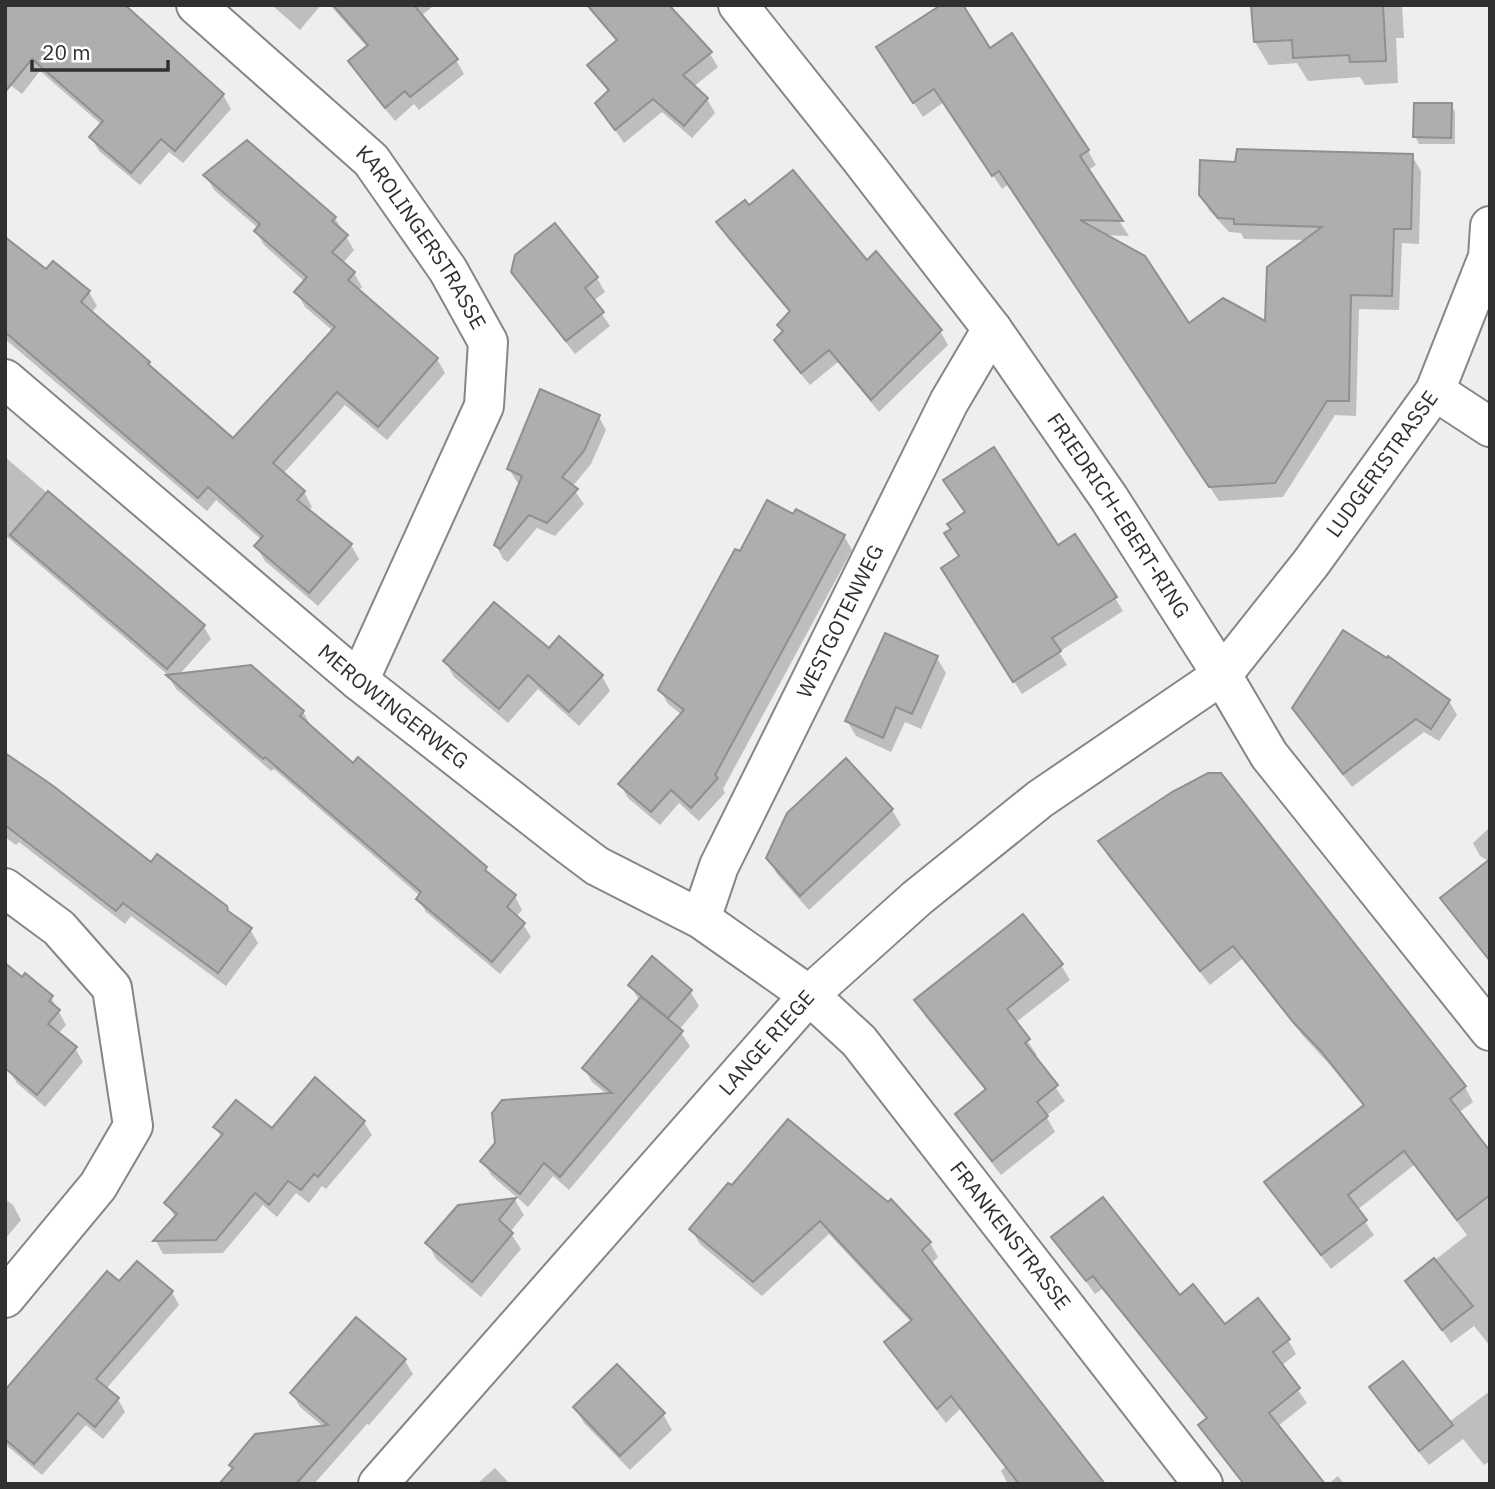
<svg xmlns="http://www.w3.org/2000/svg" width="1495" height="1489" font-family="'IBM Plex Sans',sans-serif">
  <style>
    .shadow { fill: #0003 }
    .building { fill: #aeaeaf; stroke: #909091; stroke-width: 2 }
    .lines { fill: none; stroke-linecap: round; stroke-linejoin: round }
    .street-casing { stroke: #868687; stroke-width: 42 }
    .street { stroke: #fff; stroke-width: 38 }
    .labels { text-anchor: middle; stroke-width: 6; stroke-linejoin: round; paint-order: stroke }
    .street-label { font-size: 21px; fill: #303030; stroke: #fff }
  </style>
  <rect width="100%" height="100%" fill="#eeeeef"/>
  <g class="shadow">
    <polygon points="272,5 321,5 300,30"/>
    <polygon points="330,5 431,5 432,7 421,16 456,60 464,74 419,110 414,104 395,121 358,75 350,61 367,47"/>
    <polygon points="587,5 667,5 710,54 718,67 693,87 707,99 715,113 692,138 662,112 624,143 597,104 609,93 589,66 617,41"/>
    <polygon points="1253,5 1402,5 1404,38 1396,38 1398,83 1365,85 1360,77 1308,81 1297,63 1269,65 1255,42"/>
    <polygon points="5,34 223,95 231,109 183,163 169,152 140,185 99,151 91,137 102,125 40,71 22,94 5,81"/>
    <polygon points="990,50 1088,151 1096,165 1087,171 1129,236 1103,235 1189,325 1267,324 1306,240 1244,239 1241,233 1229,232 1209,210 1201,194 1412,156 1421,171 1419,244 1402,243 1399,310 1359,309 1356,416 1335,415 1283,497 1219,501 1009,184 1002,189 944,102 923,117 887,62"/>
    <polygon points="1451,105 1455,112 1455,144 1419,144 1415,136"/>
    <polygon points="206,176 335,218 354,250 343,263 354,273 362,287 358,291 437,359 445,373 387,440 345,405 283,474 304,492 312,507 308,511 351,545 359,559 318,606 265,561 256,546 262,540 216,500 207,511 5,339 5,239 47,271 89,292 97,306 91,313 149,363 154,372 234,441 333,331 305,307 297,293 305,282 264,245 256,231 258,228 214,190"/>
    <polygon points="749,208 940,331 948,345 879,412 838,362 810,385 784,354 776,340 784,333 779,325 790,313 726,236 718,223"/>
    <polygon points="555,226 597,278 605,292 593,301 610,326 575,354 521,286 513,272"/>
    <polygon points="599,417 606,430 591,464 572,487 584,504 555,536 537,528 508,562 503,559 496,545 521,484 517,482 509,469"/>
    <polygon points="5,457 204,627 211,639 179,675 250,667 303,712 311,726 353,765 485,868 490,877 515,896 522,910 516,917 523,924 531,937 500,974 426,912 418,899 420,896 274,769 271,771 176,689 168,675 5,535"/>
    <polygon points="844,536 852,550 723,789 725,793 699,821 679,803 660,825 628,798 620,784 682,715 668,704 660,690 740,553"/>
    <polygon points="951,582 1115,598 1123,611 1059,652 1067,665 1022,694"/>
    <polygon points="549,651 602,676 610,691 579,726 538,689 508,723 454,677 445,661"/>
    <polygon points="937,658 946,673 921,729 905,722 891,752 856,736 847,721"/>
    <polygon points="1449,701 1457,715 1439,741 1424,732 1352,787 1303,722 1295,708"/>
    <polygon points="5,757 152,864 226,907 230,914 250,929 258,943 226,986 131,916 125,924 19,842 16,845 5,837"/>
    <polygon points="846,761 892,810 901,825 809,910 777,874 768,858"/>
    <polygon points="1220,775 1465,1087 1473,1102 1458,1113 1490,1154 1490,1346 1474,1326 1451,1343 1407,1282 1467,1235 1414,1165 1357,1210 1374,1235 1331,1269 1275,1197 1267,1182 1364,1107 1330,1065 1304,1037 1242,959 1210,985 1108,856 1100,841"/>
    <polygon points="1490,827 1490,962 1451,912 1443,898 1490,862 1480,856 1473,843"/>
    <polygon points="1061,965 1070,980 1015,1023 1037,1055 1034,1057 1065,1101 1046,1116 1055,1132 1001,1175 966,1129 957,1114 986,1091 925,1016 917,1001"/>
    <polygon points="630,985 690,991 699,1006 679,1030 690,1046 569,1190 553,1176 528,1207 491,1175 483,1161 608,1095 592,1082 584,1068 640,1002"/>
    <polygon points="51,997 66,1025 58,1034 75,1048 83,1062 45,1107 17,1083 9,1070 5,1049"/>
    <polygon points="364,1122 372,1135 326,1189 322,1186 309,1203 296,1193 277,1217 263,1205 223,1253 163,1254 156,1241 176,1218 166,1203 222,1138 215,1127 272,1131"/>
    <polygon points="728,1185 930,1243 938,1257 931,1264 1103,1484 1008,1484 1001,1471 1005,1467 960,1409 946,1423 895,1357 887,1343 912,1323 829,1234 762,1296 700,1244 691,1229"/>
    <polygon points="5,1199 13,1205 21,1220 5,1239"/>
    <polygon points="515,1200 524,1215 510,1232 521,1249 481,1297 436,1259 428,1243 459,1207"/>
    <polygon points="1054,1238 1180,1297 1225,1327 1288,1340 1296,1354 1281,1366 1307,1403 1278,1426 1247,1484 1243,1484 1209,1439 1201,1425 1208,1420 1102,1289 1095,1294"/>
    <polygon points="119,1284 172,1292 179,1305 106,1389 118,1399 125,1412 103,1439 86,1425 42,1475 5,1444 5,1392"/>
    <polygon points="356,1319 405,1361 413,1374 369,1425 367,1424 314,1484 222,1484 234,1469 231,1465 324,1427 300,1407 292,1393"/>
    <polygon points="1371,1387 1449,1422 1490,1391 1490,1461 1484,1465 1463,1439 1429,1465 1380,1402"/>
    <polygon points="575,1408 663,1414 672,1430 630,1470 584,1423"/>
    <polygon points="495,1468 510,1484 477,1484"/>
    <polygon points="1338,1476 1344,1484 1328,1484"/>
  </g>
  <g class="building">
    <polygon points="5,5 125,5 224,94 175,151 161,139 131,173 89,137 103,121 32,59 5,92"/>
    <polygon points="333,5 414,5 458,59 410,97 405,91 385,108 348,61 368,45"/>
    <polygon points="587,5 669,5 712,52 683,75 708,98 684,126 653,99 615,130 595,103 609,90 587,65 617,40"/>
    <polygon points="941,5 963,5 990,48 1012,33 1089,150 1080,156 1123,221 1080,220 1145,256 1189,323 1223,298 1265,321 1267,267 1322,227 1234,224 1234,219 1218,218 1199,195 1200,160 1235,162 1237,149 1413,154 1411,229 1394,229 1392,296 1351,295 1349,401 1327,401 1275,483 1209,487 999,171 992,176 934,89 913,103 876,47"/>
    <polygon points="1251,5 1383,5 1386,61 1350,62 1349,55 1293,58 1292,40 1254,42"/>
    <polygon points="1414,103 1452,103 1451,138 1413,137"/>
    <polygon points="247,140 336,217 332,221 348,235 332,252 355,272 348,280 438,358 378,427 337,392 273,463 305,491 297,500 352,544 309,593 254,546 263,536 208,487 198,498 5,332 5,237 46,269 53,261 90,291 81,302 150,362 148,364 233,438 335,327 294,292 307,277 254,231 260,224 203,175"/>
    <polygon points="793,170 867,260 876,251 942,330 871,400 829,350 801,373 774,340 783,331 777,325 790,311 716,222 745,200 749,205"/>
    <polygon points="555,223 598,277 585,288 604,312 566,341 511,272 515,255"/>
    <polygon points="540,389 600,415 584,451 562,477 578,489 547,523 529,515 500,549 494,545 522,476 507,469"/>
    <polygon points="994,447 1058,545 1075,534 1117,597 1052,638 1061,651 1013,682 941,568 959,556 944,533 951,529 947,524 965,512 943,480"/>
    <polygon points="48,491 205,625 167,669 10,535"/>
    <polygon points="767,500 793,514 796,509 845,535 715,775 718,778 691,808 671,790 651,812 618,784 684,710 658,690 735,549 740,551"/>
    <polygon points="494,602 549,648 559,636 603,675 569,712 528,675 499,709 443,661"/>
    <polygon points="1343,630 1387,658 1388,656 1450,700 1431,729 1416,719 1343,774 1292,708"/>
    <polygon points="885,633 938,656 912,714 896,707 883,738 845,721"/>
    <polygon points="251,665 304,711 300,716 353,763 358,757 487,867 485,870 516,895 507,907 525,923 492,962 416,899 421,892 265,757 263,759 166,675"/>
    <polygon points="5,753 52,785 151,862 157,854 227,906 228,911 252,928 218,973 123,903 116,911 5,825"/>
    <polygon points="846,758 893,809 800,896 766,858 787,813"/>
    <polygon points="1208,773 1221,773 1466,1086 1450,1099 1490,1151 1490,1195 1457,1220 1404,1151 1348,1195 1367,1220 1321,1255 1264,1182 1364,1105 1320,1050 1293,1022 1233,946 1200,971 1098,841 1172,792"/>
    <polygon points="1490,859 1490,961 1440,898"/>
    <polygon points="1023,914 1063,964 1007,1009 1030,1039 1025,1043 1058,1085 1037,1102 1048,1116 992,1161 955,1114 986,1089 914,1000"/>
    <polygon points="652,956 692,990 668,1018 628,985"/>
    <polygon points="5,963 22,977 25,973 53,996 49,1001 60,1010 48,1024 77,1047 37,1095 5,1068"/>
    <polygon points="641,997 683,1031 560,1177 544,1163 520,1194 480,1161 495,1143 492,1113 502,1100 612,1093 582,1068"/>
    <polygon points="315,1077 365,1121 318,1177 314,1174 301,1190 288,1181 269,1205 255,1193 216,1240 153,1241 177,1214 164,1203 223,1134 213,1127 236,1100 272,1128"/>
    <polygon points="788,1119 888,1202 891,1199 931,1242 922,1250 1105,1484 1019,1484 951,1396 937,1409 884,1342 912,1320 820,1221 753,1282 689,1229 728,1183 732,1185"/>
    <polygon points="1103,1197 1180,1295 1193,1284 1225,1324 1258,1298 1290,1339 1273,1352 1300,1388 1269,1413 1325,1484 1244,1484 1198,1425 1207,1418 1093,1276 1086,1281 1051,1237"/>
    <polygon points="516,1198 499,1220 513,1233 472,1282 425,1243 458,1205"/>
    <polygon points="1434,1258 1473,1306 1442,1330 1405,1281"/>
    <polygon points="137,1261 173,1291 96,1379 119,1398 95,1427 78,1413 34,1464 5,1439 5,1390 107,1271 119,1281"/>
    <polygon points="356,1317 406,1359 296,1484 219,1484 233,1468 229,1465 255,1434 328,1425 290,1393"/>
    <polygon points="1403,1361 1453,1425 1419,1451 1369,1387"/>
    <polygon points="617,1364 665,1413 620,1456 573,1407"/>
  </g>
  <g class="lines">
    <g class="street-casing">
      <g id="street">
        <path id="s1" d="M196 5 371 160 448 270 488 342 484 406 359 681"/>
        <path id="s2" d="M738 5 860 158 992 329 1109 498 1222 675 1269 755 1490 1031"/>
        <path id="s3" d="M5 379 359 681 565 842 597 866 701 919 809 995 859 1041 1203 1484"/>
        <polyline points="1435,391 1490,427"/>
        <polyline points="5,888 59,928 112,988 133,1126 98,1186 5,1298"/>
        <path id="s4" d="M701 919 719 866 949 402 992 329"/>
        <path id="s5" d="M378 1484 809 995 917 898 1040 799 1222 675 1311 563 1435 391 1488 257 1490 226"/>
      </g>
    </g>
    <use href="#street" class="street"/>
  </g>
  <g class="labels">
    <g class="street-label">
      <text dy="7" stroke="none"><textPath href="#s1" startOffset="326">KAROLINGERSTRASSE</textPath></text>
      <text dy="7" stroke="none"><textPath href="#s5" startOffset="1440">LUDGERISTRASSE</textPath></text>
      <text dy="7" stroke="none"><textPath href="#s2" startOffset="637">FRIEDRICH-EBERT-RING</textPath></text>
      <text dy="7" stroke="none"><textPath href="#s4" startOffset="329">WESTGOTENWEG</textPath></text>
      <text dy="7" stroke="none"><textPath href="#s3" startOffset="508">MEROWINGERWEG</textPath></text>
      <text dy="7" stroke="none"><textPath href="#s5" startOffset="588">LANGE RIEGE</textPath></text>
      <text dy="7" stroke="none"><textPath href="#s3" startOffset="1330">FRANKENSTRASSE</textPath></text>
    </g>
  </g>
  <rect width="1495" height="1489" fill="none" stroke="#303030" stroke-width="14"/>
  <path d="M32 60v10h136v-10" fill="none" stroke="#303030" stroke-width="3.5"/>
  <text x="42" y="60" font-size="21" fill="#303030" stroke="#ffffff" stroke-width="5" paint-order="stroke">20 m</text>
</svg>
